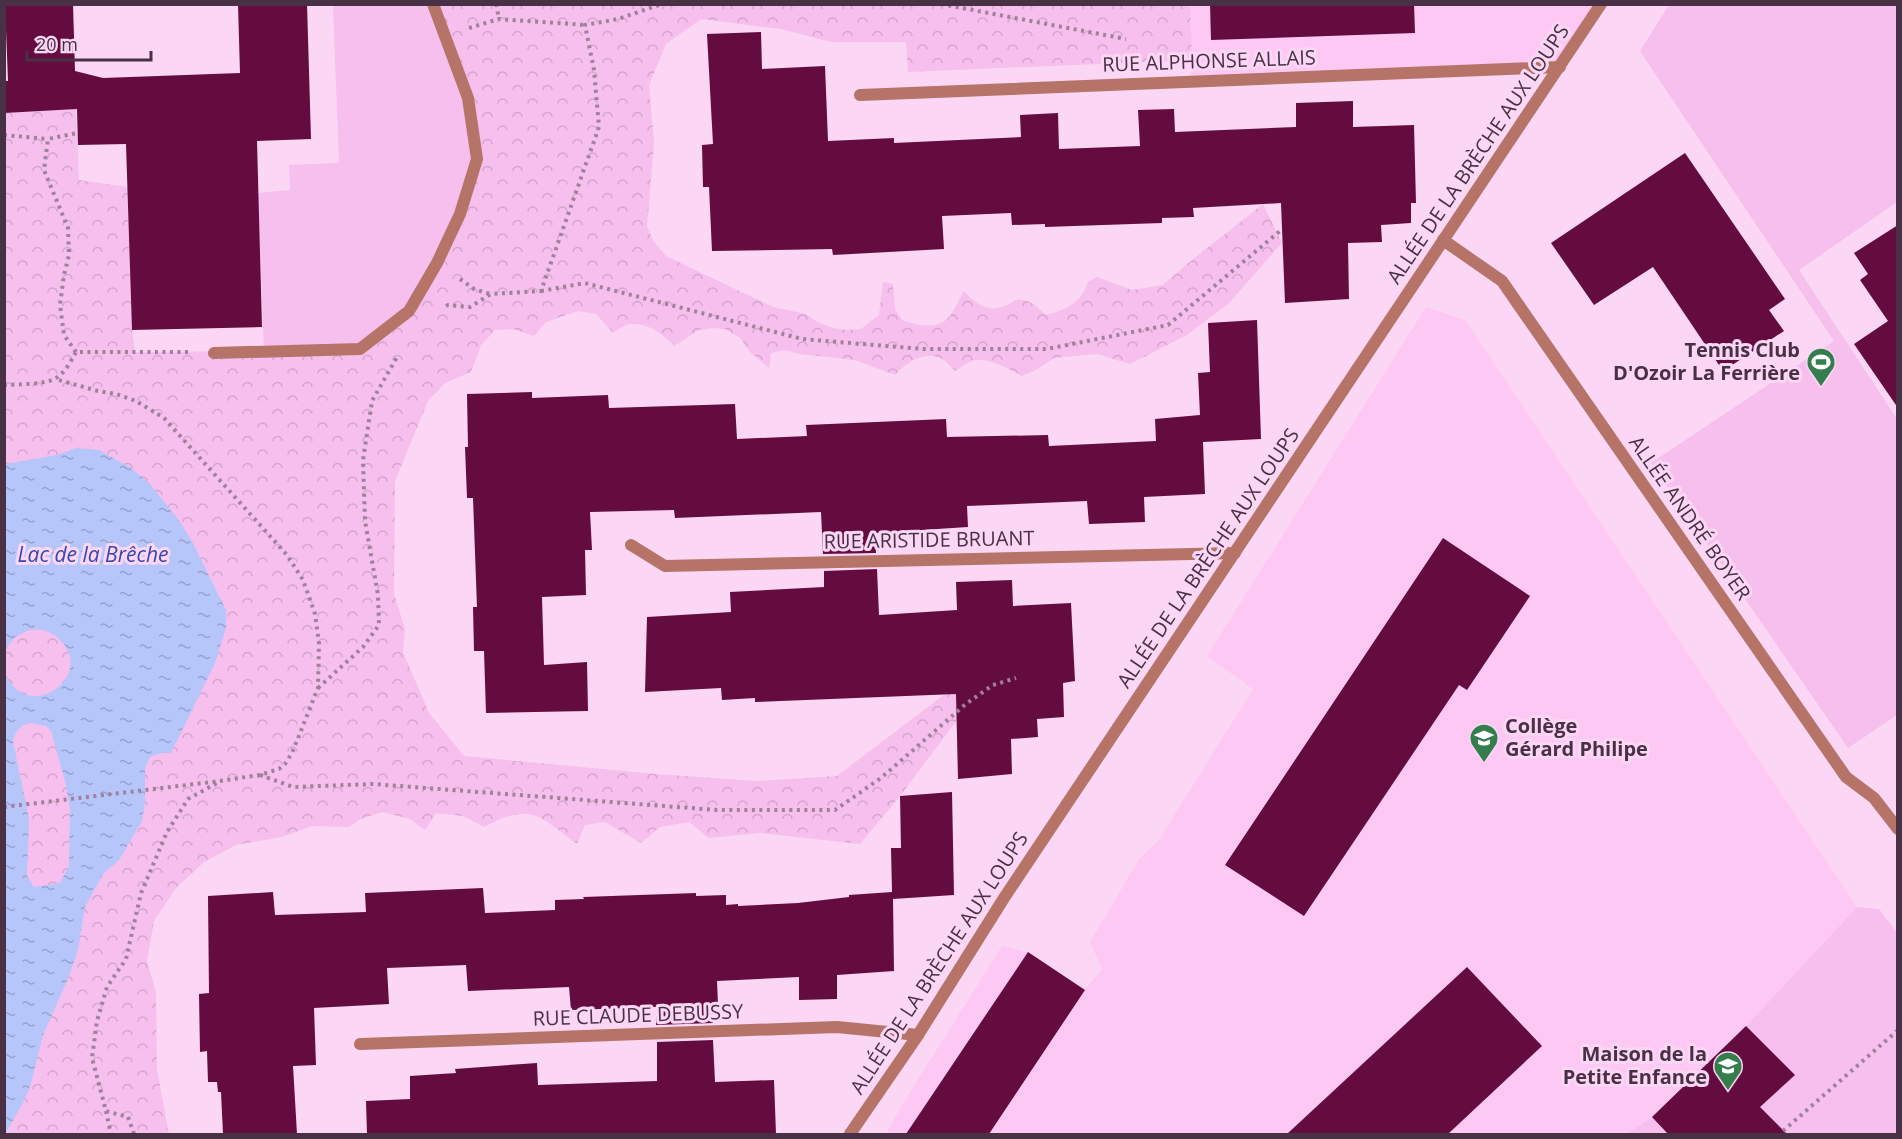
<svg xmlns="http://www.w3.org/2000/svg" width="1902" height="1139" font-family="'Open Sans',sans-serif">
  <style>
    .built { fill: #fec8f5 }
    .grass { fill: #f6bfed }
    .park { fill: url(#park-crowns) }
    .water { fill: url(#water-ripples); fill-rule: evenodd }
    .building { fill: #640c3f }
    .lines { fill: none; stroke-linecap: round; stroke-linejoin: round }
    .path { stroke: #9f819a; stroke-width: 4; stroke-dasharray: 3 4.5; stroke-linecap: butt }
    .street { stroke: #b57467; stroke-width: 12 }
    .labels { text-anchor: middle; stroke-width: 6; stroke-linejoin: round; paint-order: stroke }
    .street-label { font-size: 20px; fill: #493145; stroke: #fbd6f5 }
    .poi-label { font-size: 20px; font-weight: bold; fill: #493145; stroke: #fbd6f5; text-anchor: end }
    .water-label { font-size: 21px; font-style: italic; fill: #3848ab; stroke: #fbd6f5 }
  </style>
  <defs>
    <pattern id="park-crowns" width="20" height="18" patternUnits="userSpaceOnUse" patternTransform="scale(1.5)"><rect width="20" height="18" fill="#f6bfed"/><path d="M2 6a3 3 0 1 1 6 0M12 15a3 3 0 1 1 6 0" fill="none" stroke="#d4a5cd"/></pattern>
    <pattern id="water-ripples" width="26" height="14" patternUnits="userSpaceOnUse" patternTransform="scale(1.5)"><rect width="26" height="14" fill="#b6c6fb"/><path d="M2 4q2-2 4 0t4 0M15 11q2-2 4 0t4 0" fill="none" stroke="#96a1cd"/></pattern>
  </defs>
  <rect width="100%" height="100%" fill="#fbd6f5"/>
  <g class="built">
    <polygon points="1190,5 1601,5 1560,67 1191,81"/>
    <polygon points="1426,307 1465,320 1857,907 1746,1026 1652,1117 1627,1134 886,1134 902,1105 1002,946 1028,952 1085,990 1102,969 1090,942 1139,859 1159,840 1253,689 1207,656"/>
  </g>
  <g class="grass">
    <polygon points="333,5 433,5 448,40 477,159 460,214 409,311 360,349 264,352 258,193 290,190 289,165 339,163"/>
    <polygon points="1669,5 1897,5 1897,202 1799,270 1897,419 1897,715 1848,748 1651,463 1834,341 1640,51"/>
    <polygon points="1857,907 1879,909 1897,933 1897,1134 1627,1134 1652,1117 1746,1026"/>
  </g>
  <path class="park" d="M433 5H1190L1192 60 908 72 906 42H831L781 29 701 19 666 44 649 85 654 142 647 227 654 242 666 256 773 307 806 314 817 322 833 328 847 330 861 329 879 315 883 282 893 284 895 309 902 320C917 325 937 331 949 317 955 310 959 299 964 291 976 304 987 313 1005 306 1009 305 1013 300 1018 300 1029 298 1038 308 1046 315 1066 310 1081 303 1088 282L1097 277 1132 290 1163 285 1187 264 1263 204 1282 243 1229 303 1187 335 1130 364 1097 354 1054 358 1036 370 1022 376C1011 370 990 358 976 360 969 361 961 367 955 371 952 368 948 363 944 360 926 349 907 362 895 375L855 360 800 354 784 350 771 353 769 368 750 352 740 338 725 329 713 328 699 330 674 346C663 334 649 323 631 324 625 324 618 330 613 333L596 314 578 311 546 322 534 336 513 329 495 330 481 345 471 372 445 383 428 401 395 481 394 594 405 629 403 652 429 713 464 756 656 774 757 781 837 776 995 656 957 720 900 796 860 844 759 833 709 838 689 822 660 827 641 843 605 822 585 825 577 844C538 815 531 802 484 827L463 816 436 813 425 830 410 819 382 812 361 819 349 827 312 826 282 837 236 845 204 862 176 888 154 921 147 961 156 993 157 1069 169 1134H5V113L76 109 79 180 128 187 132 329 135 352 359 350 409 311 437 263 477 159 468 98Z"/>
  <path class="water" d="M76 448 99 450 131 468 150 484 178 519 192 541 226 610V628L215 663 171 753H162L150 757 145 769V803L142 821 119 860 103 874 85 907 78 950 68 979 43 1035 31 1084 23 1103 5 1134V673C27 726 97 676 60 640 52 632 42 628 31 630 18 633 9 641 5 653V464L57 455ZM29 723 46 726 51 731 65 781 70 808 69 866 60 883 34 887 27 876 29 819 13 741C16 731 19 726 29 723Z"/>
  <g class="building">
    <polygon points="5,4 73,4 75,71 103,78 240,73 238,4 307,4 311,139 257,141 262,327 132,330 126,144 78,145 77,109 4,113 4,81 8,81"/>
    <polygon points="1210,4 1414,4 1415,33 1211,40"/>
    <polygon points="761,32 762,69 825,66 828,141 894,138 894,143 1021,137 1020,115 1058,113 1059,149 1140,146 1138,110 1174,109 1175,132 1296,127 1296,103 1353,101 1353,127 1414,125 1416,203 1411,203 1411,223 1381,225 1382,242 1348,243 1349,299 1285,303 1281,203 1193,208 1194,217 1162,218 1162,223 1103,225 1045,227 1045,224 1012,225 1011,213 942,216 944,249 833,255 832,249 712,251 709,187 703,187 702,145 713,144 707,34"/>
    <polygon points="1685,153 1785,299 1769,310 1784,331 1723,371 1653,267 1594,305 1551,243"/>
    <polygon points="1898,225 1898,408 1854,344 1888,321 1860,280 1868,274 1854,253"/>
    <polygon points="1257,320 1261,439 1203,442 1205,494 1144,497 1145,522 1089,524 1087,501 967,506 968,527 875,533 876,553 823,554 821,512 675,518 674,510 590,512 592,550 585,550 586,595 542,597 544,665 587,662 588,711 486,713 484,651 474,651 473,607 477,607 473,498 467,498 465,447 468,447 467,394 532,392 532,398 608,395 609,408 735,404 737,439 807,436 806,425 946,419 947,437 1048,435 1049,446 1156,441 1155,419 1200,415 1198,373 1210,372 1208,323"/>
    <polygon points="1443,538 1530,596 1467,690 1459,685 1304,916 1225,865"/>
    <polygon points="877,569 879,615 957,610 956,582 1012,580 1013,606 1071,603 1075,681 1063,683 1064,717 1037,719 1038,737 1011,739 1012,774 958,779 956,694 755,702 755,698 722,700 721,688 645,692 647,617 731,612 730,592 824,587 824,571"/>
    <polygon points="952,792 954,895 893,899 894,971 837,975 837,999 799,1000 799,977 717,981 718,1004 712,1004 713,1023 656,1025 656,1007 571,1010 569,987 468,991 466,965 387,968 389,1004 314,1008 316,1065 293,1066 297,1134 223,1134 221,1092 218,1092 217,1082 208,1082 207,1051 200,1052 199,994 209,993 208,896 273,892 275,915 366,912 365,893 483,888 485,913 555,910 555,900 584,899 583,897 696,893 696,896 726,895 726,905 738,904 738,906 798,903 849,897 849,895 892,892 891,848 901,848 900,796"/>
    <polygon points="1028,952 1085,990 989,1134 906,1134"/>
    <polygon points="1467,967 1542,1046 1448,1134 1287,1134"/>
    <polygon points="1746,1026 1795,1075 1760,1107 1787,1134 1668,1134 1652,1117"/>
    <polygon points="713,1040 715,1082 774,1080 776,1134 367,1134 366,1101 410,1099 410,1076 456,1073 455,1069 537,1063 538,1085 657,1081 657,1042"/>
  </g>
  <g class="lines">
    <g class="path">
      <polyline points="496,4 499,19"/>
      <polyline points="941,4 1126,39"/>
      <polyline points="469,28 499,19 585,25"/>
      <polyline points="4,135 48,139"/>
      <polyline points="460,279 474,289 490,294"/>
      <polyline points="541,291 585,283 802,339 923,349 1047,349 1168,325 1280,231"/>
      <polyline points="446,306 448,305 470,307 491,294 541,291 599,127 594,70 585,25 618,19 662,4"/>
      <polyline points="76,352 64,335 60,305 64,275 69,255 68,228 44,170 48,139 77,133"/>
      <path d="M4 385C18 384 45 385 56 378 65 373 71 361 76 352H188"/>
      <polyline points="318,688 363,647 379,625 378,595 365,521 363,460 372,401 397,357"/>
      <polyline points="260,775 293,787 373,784 717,810 835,810 881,778 967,703 993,685 1016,678"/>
      <polyline points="4,807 220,781 259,775 279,769 285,764 292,753 318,688 319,643 315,614 303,580 287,555 164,418 136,401 116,394 98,391 55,379"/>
      <polyline points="106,1111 111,1134"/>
      <polyline points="1783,1131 1898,1030"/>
      <polyline points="134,1134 128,1117 106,1111 92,1058 97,1021 107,987 126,959 141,893 167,832 188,799 217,783"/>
    </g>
    <g class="street">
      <polyline points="860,95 1560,67"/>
      <polyline points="1443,240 1502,281 1846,777 1874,798 1898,829"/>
      <polyline points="214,353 360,349 409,311 437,263 460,214 477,159 468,98 433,4"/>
      <polyline points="631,545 665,566 1235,553"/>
      <polyline points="360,1044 837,1027 918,1035"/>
      <polyline points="850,1134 918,1035 1004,898 1601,4"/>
    </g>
  </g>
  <defs>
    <g id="stadium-pin" transform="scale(1.5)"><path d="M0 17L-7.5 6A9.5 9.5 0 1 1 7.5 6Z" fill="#337e4c" stroke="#fbd6f5"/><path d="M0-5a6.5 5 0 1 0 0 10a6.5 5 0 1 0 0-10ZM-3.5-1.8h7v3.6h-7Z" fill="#fff"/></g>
    <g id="school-pin" transform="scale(1.5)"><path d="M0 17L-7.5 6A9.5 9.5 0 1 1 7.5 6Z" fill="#337e4c" stroke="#fbd6f5"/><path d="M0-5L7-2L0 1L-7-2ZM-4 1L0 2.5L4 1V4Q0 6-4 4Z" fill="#fff"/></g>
  </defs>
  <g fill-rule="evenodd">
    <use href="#stadium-pin" x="1821" y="362"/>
    <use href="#school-pin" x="1484" y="738"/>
    <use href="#school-pin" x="1728" y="1066"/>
  </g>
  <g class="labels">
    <g class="street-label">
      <text transform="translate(1209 61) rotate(-2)" y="7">RUE ALPHONSE ALLAIS</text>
      <text transform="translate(1478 154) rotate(-56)" y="7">ALLÉE DE LA BRÈCHE AUX LOUPS</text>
      <text transform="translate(1690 518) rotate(55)" y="7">ALLÉE ANDRÉ BOYER</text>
      <text transform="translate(929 540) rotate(-1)" y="7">RUE ARISTIDE BRUANT</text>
      <text transform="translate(1208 558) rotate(-56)" y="7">ALLÉE DE LA BRÈCHE AUX LOUPS</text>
      <text transform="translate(939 963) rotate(-57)" y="7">ALLÉE DE LA BRÈCHE AUX LOUPS</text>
      <text transform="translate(638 1015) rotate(-2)" y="7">RUE CLAUDE DEBUSSY</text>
    </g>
    <g class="poi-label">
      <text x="1800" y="357">Tennis Club<tspan x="1800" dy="23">D'Ozoir La Ferrière</tspan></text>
      <text x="1505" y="733" text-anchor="start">Collège<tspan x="1505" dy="23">Gérard Philipe</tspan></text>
      <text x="1707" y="1061">Maison de la<tspan x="1707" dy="23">Petite Enfance</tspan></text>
    </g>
    <g class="water-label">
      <text x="93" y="562">Lac de la Brêche</text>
    </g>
  </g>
  <rect width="1902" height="1139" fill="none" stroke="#493145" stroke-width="12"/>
  <path d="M27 51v9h124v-9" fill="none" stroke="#493145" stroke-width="3"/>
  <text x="36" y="51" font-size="18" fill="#493145" stroke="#fbd6f5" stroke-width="4.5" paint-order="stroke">20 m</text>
</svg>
